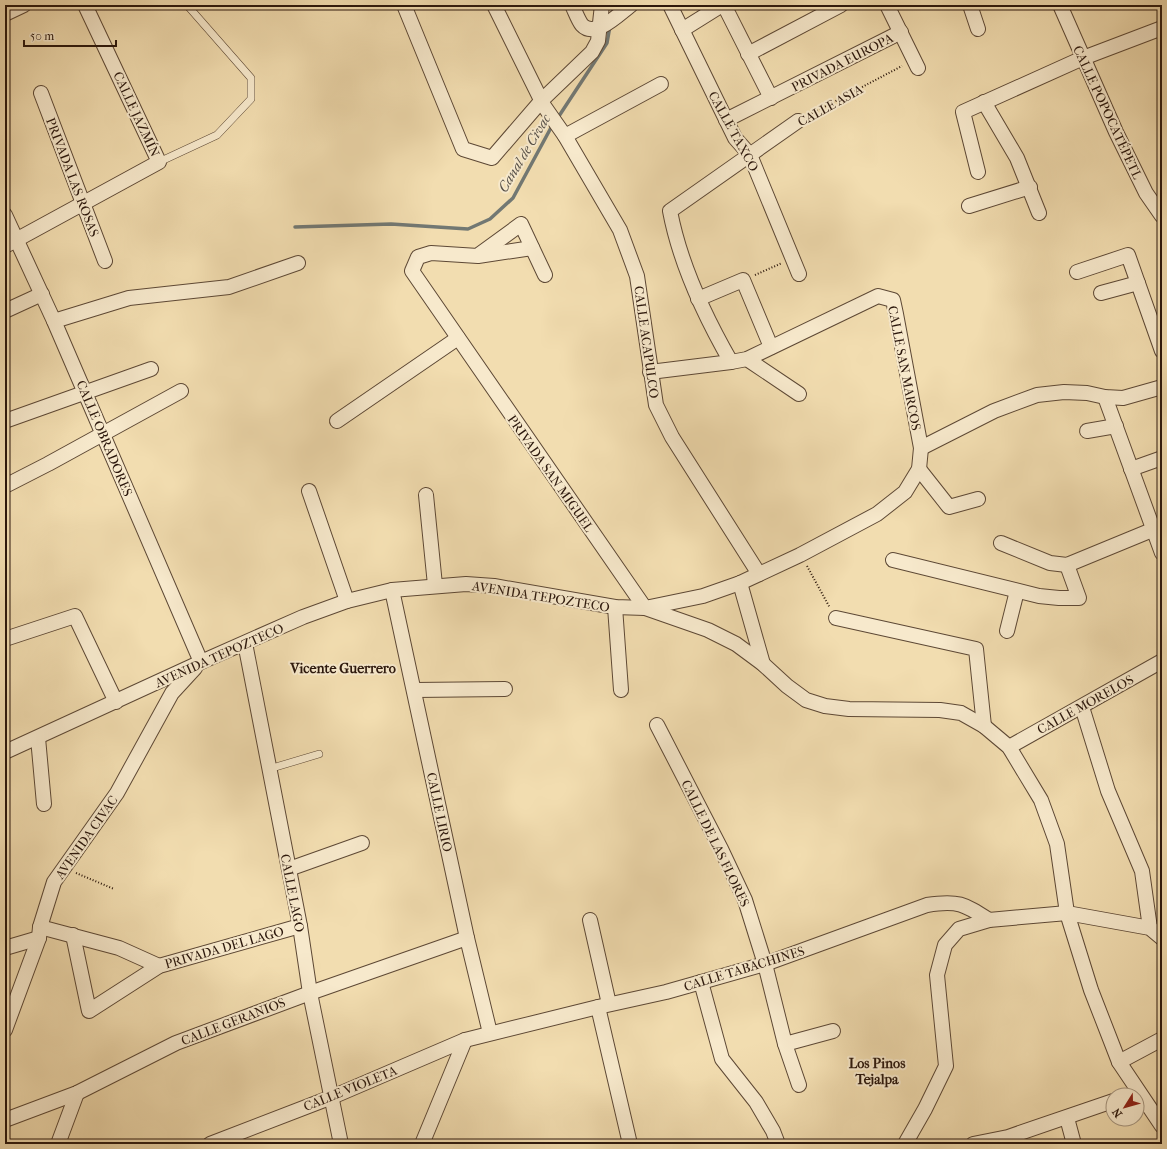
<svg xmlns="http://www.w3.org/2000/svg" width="1167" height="1149" font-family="'IM FELL French Canon',serif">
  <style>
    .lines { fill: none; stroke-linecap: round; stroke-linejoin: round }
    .stream { stroke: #727873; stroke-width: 3.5 }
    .service-casing { stroke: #5d4835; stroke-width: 8 }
    .minor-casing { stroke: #5d4835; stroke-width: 16 }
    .path { stroke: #2b170c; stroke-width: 2; stroke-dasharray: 1 2; stroke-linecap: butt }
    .service { stroke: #f7e9cc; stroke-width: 7 }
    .minor { stroke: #f7e9cc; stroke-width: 14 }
    .labels { text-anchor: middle; stroke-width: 4; stroke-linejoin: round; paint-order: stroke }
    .street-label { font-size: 13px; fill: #2b170c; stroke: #f7e9cc }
    .water-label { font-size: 14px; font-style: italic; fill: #554f48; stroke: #f7e9cc }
    .neighbourhood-label { font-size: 14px; font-weight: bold; fill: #2b170c; stroke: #f7e9cc }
  </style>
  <rect width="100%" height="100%" fill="#f2ddb0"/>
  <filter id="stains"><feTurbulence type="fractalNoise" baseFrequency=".005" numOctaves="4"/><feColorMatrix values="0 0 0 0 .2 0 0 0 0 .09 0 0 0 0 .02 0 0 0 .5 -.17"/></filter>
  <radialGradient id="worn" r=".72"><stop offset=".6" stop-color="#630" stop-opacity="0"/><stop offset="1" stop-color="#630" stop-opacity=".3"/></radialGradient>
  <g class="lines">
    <g class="stream">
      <polyline points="612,14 613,5"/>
      <polyline points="557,119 607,43 610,26"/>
      <polyline points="295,227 391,224 468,229 490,219 513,198 553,124"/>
    </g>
    <g class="service-casing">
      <g id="service">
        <polyline points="159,162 217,135 251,99 251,78 187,5"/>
        <polyline points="269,769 319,754"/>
      </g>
    </g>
    <g class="minor-casing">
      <g id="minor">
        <polyline points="404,5 463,149 492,158 542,100 592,52 598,41 602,5"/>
        <polyline points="494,5 544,106 565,136 620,230 637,276 656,405 672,437 759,574"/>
        <path d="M572 5C575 11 578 20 582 25 595 39 620 13 631 5"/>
        <polyline points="670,5 735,138 750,155 799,274"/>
        <polyline points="724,5 771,98"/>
        <polyline points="887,5 918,68"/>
        <polyline points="970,5 978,29"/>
        <polyline points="1060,5 1116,132 1146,193 1162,216"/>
        <polyline points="5,14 24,5"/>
        <polyline points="682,30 722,5"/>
        <polyline points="748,54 841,5"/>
        <polyline points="41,93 105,261"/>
        <polyline points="984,102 1017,158 1039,213"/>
        <polyline points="726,120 901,32"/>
        <polyline points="565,136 661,84"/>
        <polyline points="978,172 963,112 1083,58 1162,28"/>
        <polyline points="969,206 1030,187"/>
        <polyline points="5,215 54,321 201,662"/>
        <polyline points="5,246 159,162 85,5"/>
        <polyline points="532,248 478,256 431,253 418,257 412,271 645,608 703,596 740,583 800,555 877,514 905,492 919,469 921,448 896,314 893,300 878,296 747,359 731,362 650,372"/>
        <polyline points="480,254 521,224 545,275"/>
        <polyline points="1077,272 1128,255 1162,351"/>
        <polyline points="1101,293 1138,283"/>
        <polyline points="698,299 743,280 771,347"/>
        <polyline points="5,311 42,294"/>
        <polyline points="54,321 129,298 229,287 298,263"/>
        <polyline points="747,359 799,394"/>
        <path d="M731 362C704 315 680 264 670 211L798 121"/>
        <polyline points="1105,397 1162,553"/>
        <polyline points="5,421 151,369"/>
        <polyline points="337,421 458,338"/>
        <polyline points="1087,431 1116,426"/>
        <polyline points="921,448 994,411 1037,395 1064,392 1087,393 1105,397 1123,398 1162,387"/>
        <polyline points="919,469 949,507 978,499"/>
        <polyline points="1131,469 1162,458"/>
        <polyline points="5,486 48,464 181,391"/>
        <polyline points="309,491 347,601"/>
        <polyline points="426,495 435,585"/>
        <polyline points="1001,543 1050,563 1067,565 1152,530"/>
        <polyline points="893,560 1039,596 1059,598 1079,598 1067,565"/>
        <polyline points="740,583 763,664"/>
        <polyline points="392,590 467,938 490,1033"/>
        <polyline points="615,607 621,690"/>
        <polyline points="836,618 976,649 984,726"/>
        <polyline points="1007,631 1017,591"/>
        <polyline points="5,639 75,616 116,702"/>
        <polyline points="245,643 300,926 310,993 341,1144"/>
        <polyline points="415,690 505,689"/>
        <polyline points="1082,707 1108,791 1142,871 1150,928"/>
        <polyline points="657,725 721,849 745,900 765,964 785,1044 799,1085"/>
        <polyline points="38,738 44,804"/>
        <polyline points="1009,747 1162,661"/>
        <polyline points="5,752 201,662 303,617 347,601 392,590 466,584 494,586 615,607 645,608 708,630 736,644 763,664 787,686 806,700 825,706 849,709 940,710 961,713 984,726 1009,747 1041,800 1057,844 1067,913 1091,990 1119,1062 1162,1126"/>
        <polyline points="289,869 362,843"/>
        <polyline points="590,920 609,1004"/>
        <polyline points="40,927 119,948 159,966"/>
        <polyline points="73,935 89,1011 159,966 300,926"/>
        <polyline points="5,948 39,938"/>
        <polyline points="701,982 722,1059 756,1102 773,1131 778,1144"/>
        <polyline points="598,1007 630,1144"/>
        <polyline points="5,1030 39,938 40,927 54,882 117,793 172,693 195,668"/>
        <polyline points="785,1044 833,1031"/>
        <polyline points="1119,1062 1162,1039"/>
        <polyline points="1067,1118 1074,1144"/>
        <polyline points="5,1120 77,1093 176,1043 310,993 467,938"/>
        <polyline points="58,1144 77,1093"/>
        <path d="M210 1144 332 1097 465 1040 598 1007 666 992 765 964 927 905C958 900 964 904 989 920"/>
        <polyline points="422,1144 465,1040"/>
        <polyline points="905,1144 925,1109 946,1066 937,975 945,945 959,929 989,920 1067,913 1150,928 1162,938"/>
        <polyline points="973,1144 1008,1137 1113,1101"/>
      </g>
    </g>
    <g class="path">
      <polyline points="809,115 902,66"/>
      <polyline points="755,275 782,263"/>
      <polyline points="807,566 830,608"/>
      <polyline points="76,873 114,889"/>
    </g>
    <use href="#service" class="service"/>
    <use href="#minor" class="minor"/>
  </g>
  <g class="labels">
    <g class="street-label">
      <text transform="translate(842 62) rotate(-27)" y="5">PRIVADA EUROPA</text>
      <text transform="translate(830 105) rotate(-29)" y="5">CALLE ASIA</text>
      <text transform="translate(1108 112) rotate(65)" y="5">CALLE POPOCATÉPETL</text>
      <text transform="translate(137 114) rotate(65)" y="5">CALLE JAZMÍN</text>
      <text transform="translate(734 131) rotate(61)" y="5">CALLE TAXCO</text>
      <text transform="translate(73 177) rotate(69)" y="5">PRIVADA LAS ROSAS</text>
      <text transform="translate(647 342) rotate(82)" y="5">CALLE ACAPULCO</text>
      <text transform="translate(905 368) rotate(79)" y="5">CALLE SAN MARCOS</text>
      <text transform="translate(105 438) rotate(67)" y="5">CALLE OBRADORES</text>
      <text transform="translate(551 473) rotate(55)" y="5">PRIVADA SAN MIGUEL</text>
      <text transform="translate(541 596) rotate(9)" y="5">AVENIDA TEPOZTECO</text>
      <text transform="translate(219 655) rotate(-24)" y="5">AVENIDA TEPOZTECO</text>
      <text transform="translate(1085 704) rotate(-29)" y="5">CALLE MORELOS</text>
      <text transform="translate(440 812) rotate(78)" y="5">CALLE LIRIO</text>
      <text transform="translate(86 837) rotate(-55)" y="5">AVENIDA CIVAC</text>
      <text transform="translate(716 843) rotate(64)" y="5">CALLE DE LAS FLORES</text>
      <text transform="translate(293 893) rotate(79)" y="5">CALLE LAGO</text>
      <text transform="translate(224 947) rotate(-16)" y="5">PRIVADA DEL LAGO</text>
      <text transform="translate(744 968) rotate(-17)" y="5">CALLE TABACHINES</text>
      <text transform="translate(233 1021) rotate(-21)" y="5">CALLE GERANIOS</text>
      <text transform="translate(350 1088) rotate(-22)" y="5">CALLE VIOLETA</text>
    </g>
    <g class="water-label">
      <text transform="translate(524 153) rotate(-59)" y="5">Canal de Civac</text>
    </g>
    <g class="neighbourhood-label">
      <text x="343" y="673">Vicente Guerrero</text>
      <text x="877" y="1068">Los Pinos<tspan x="877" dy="16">Tejalpa</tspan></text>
    </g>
  </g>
  <rect width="1167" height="1149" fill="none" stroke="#f2ddb0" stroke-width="20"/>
  <rect x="6" y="6" width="1155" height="1137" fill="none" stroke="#2b170c" stroke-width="2"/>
  <rect x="10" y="10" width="1147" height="1129" fill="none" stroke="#2b170c"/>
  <g transform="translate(1125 1107) rotate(233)"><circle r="19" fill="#f7e9cc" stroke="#a5957f"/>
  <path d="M0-3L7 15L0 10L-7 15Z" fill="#8f2418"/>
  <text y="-6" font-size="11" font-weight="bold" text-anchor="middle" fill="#2b170c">N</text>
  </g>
  <path d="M24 40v6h92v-6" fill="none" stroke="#2b170c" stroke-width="2"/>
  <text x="30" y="40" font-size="12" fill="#2b170c" stroke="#f7e9cc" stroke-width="3" paint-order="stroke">50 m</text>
  <rect width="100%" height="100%" filter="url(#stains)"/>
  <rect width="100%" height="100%" fill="url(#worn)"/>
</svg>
